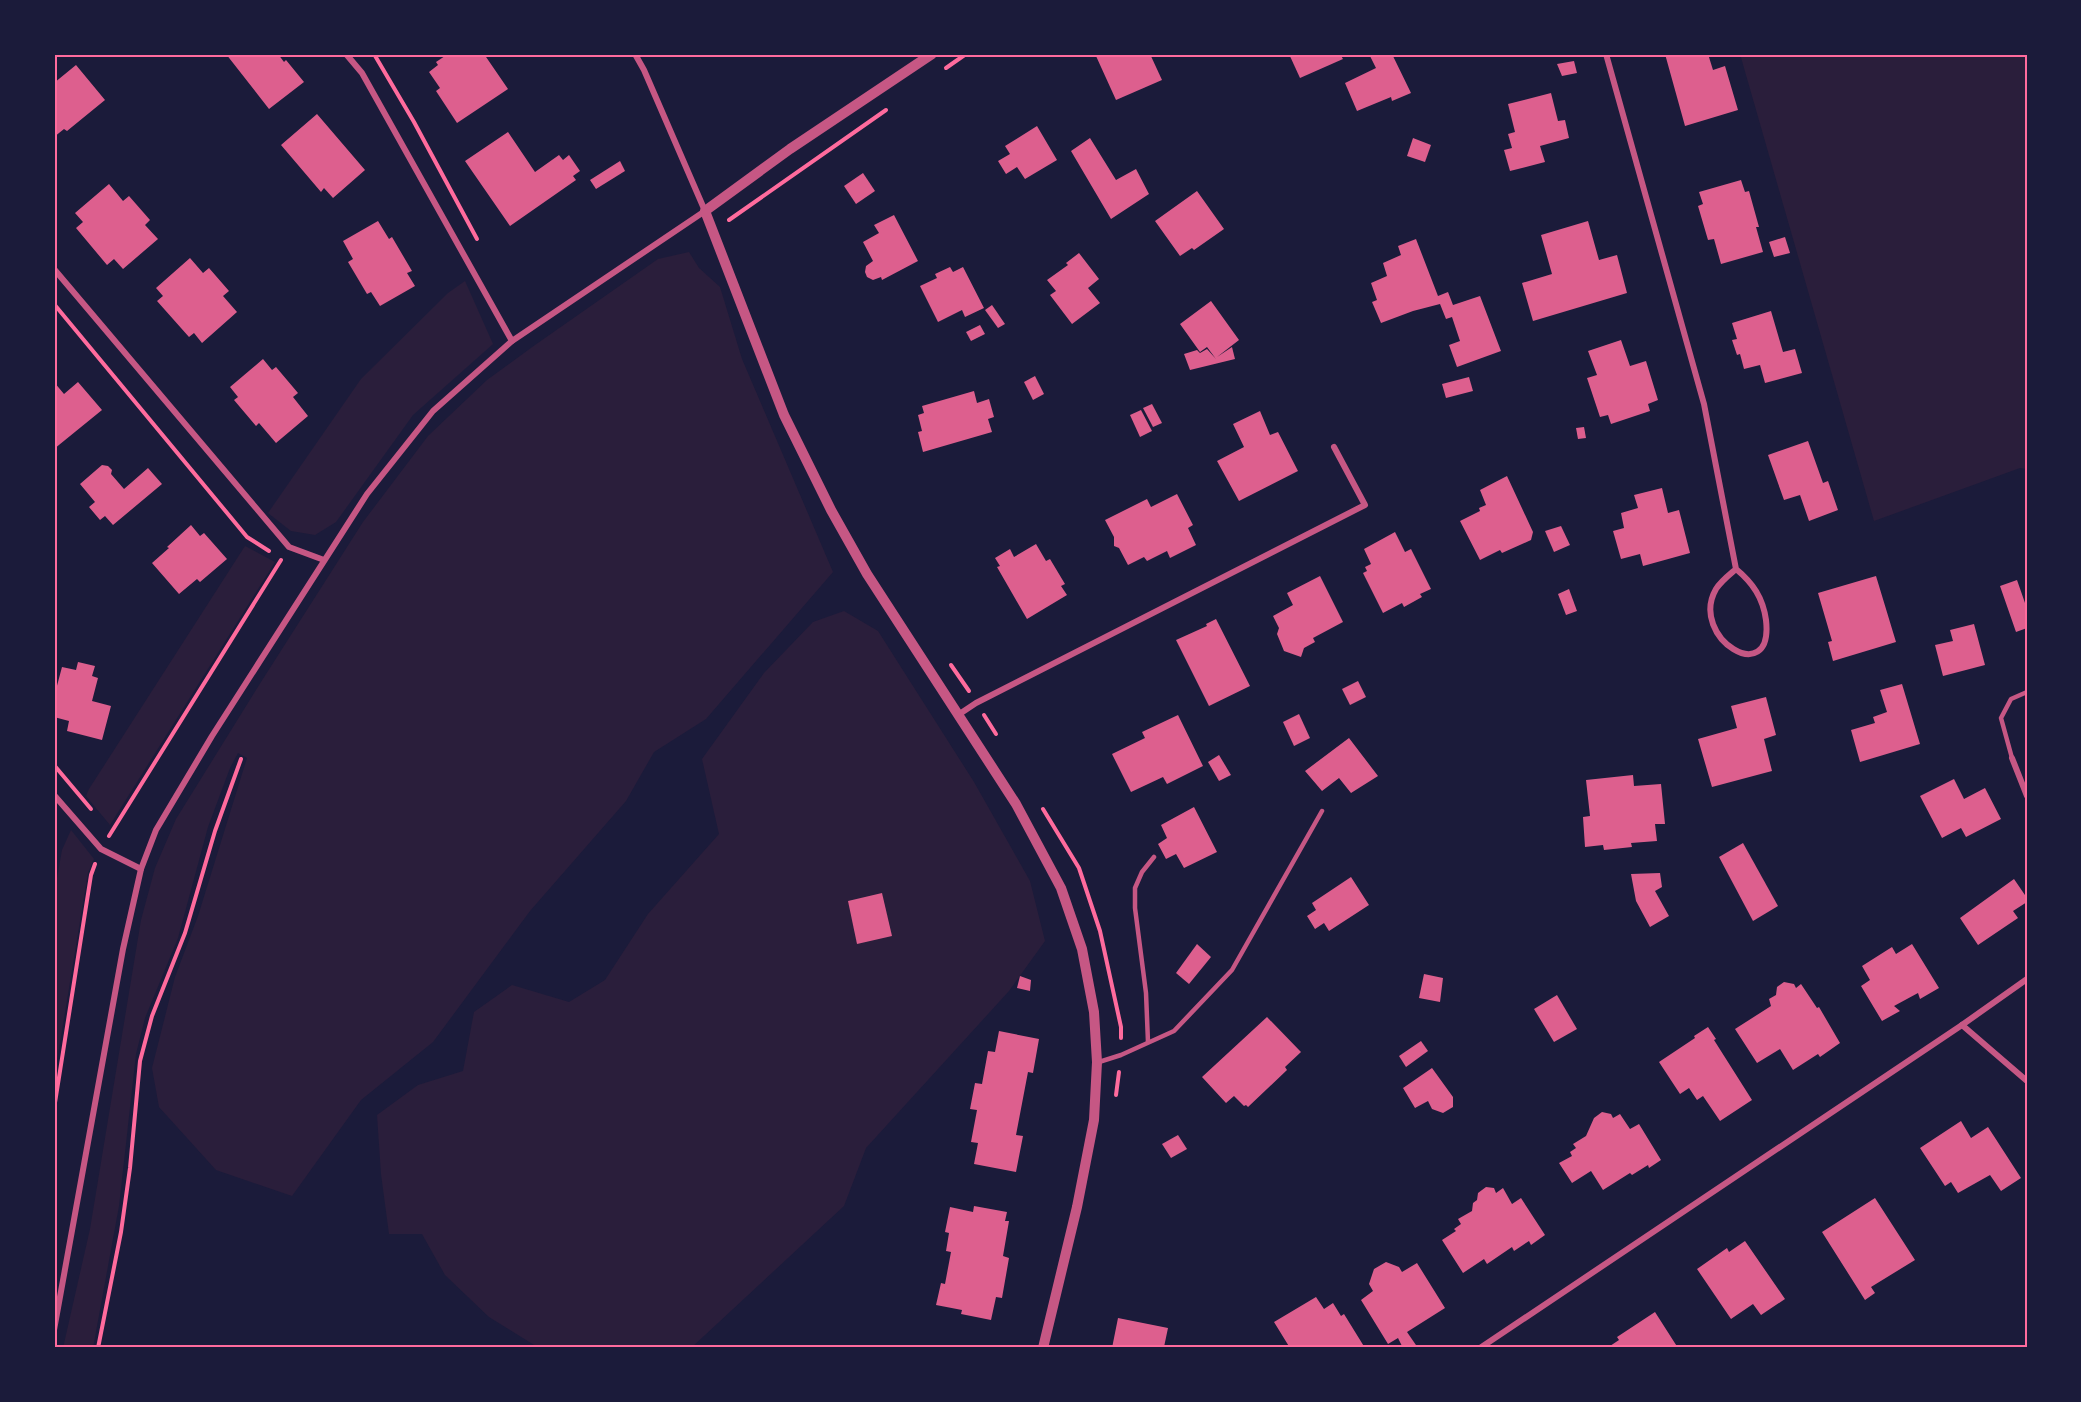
<svg xmlns="http://www.w3.org/2000/svg" width="2081" height="1402" font-family="Ubuntu,sans-serif">
  <style>
    .green { fill: #2a1e3b }
    .building { fill: #dd5f8e }
    .lines { fill: none; stroke-linecap: round; stroke-linejoin: round }
    .path { stroke: #ff6b9d; stroke-width: 4 }
    .service { stroke: #c65784; stroke-width: 4.5 }
    .minor { stroke: #c65784; stroke-width: 6 }
    .tertiary { stroke: #c65784; stroke-width: 10 }
    .neatline { fill: none; stroke: #ff6b9d; stroke-width: 2 }
  </style>
  <rect width="100%" height="100%" fill="#1b1b3a"/>
  <g class="green">
    <polygon points="1740,54 2027,54 2027,469 2020,468 1874,521"/>
    <polygon points="689,252 699,268 720,287 742,359 833,572 706,719 654,752 626,801 530,911 433,1042 361,1100 292,1196 216,1170 159,1107 152,1068 175,977 198,916 247,758 238,753 230,768 208,827 178,938 145,1018 136,1054 119,1206 93,1348 63,1348 90,1229 141,920 155,868 176,819 261,682 363,522 428,436 487,380 535,345 658,259"/>
    <polygon points="465,281 493,344 413,415 336,522 315,535 291,531 268,513 361,379 448,293"/>
    <polygon points="245,546 275,562 110,825 86,796 89,789"/>
    <polygon points="844,611 878,631 974,782 1030,881 1045,941 1009,991 866,1148 844,1206 691,1348 539,1348 489,1317 445,1275 422,1234 389,1234 381,1174 377,1115 418,1085 463,1071 474,1012 512,985 569,1002 605,980 648,914 719,834 702,759 764,673 813,622"/>
    <polygon points="71,830 94,859 88,873 54,1079 54,895 62,850"/>
  </g>
  <g class="building">
    <polygon points="226,54 278,54 284,62 286,60 304,82 269,109"/>
    <polygon points="448,54 484,54 508,89 457,123 436,91 440,88 429,72 438,65 436,62"/>
    <polygon points="1100,54 1150,54 1162,80 1116,100 1096,56"/>
    <polygon points="1289,54 1340,54 1343,59 1300,78"/>
    <polygon points="1369,54 1392,54 1411,93 1392,101 1391,97 1357,111 1345,83 1376,68"/>
    <polygon points="1665,54 1708,54 1713,70 1725,66 1738,110 1685,126"/>
    <polygon points="1574,61 1577,73 1562,76 1557,64"/>
    <polygon points="76,65 105,100 67,131 64,129 54,137 54,83"/>
    <polygon points="1551,93 1558,121 1565,120 1569,138 1540,146 1545,162 1510,171 1504,150 1512,148 1508,134 1515,132 1508,104"/>
    <polygon points="317,114 365,170 333,198 324,188 321,192 281,145"/>
    <polygon points="1037,126 1057,160 1025,179 1017,167 1006,174 998,161 1010,154 1005,146"/>
    <polygon points="508,132 535,172 559,155 563,160 569,155 580,171 573,176 576,180 510,226 465,161"/>
    <polygon points="1090,138 1116,180 1136,169 1149,194 1111,219 1071,151"/>
    <polygon points="1413,138 1431,145 1425,162 1407,156"/>
    <polygon points="620,161 625,171 596,189 590,180"/>
    <polygon points="863,173 875,191 856,204 844,186"/>
    <polygon points="1741,180 1745,192 1749,191 1759,227 1756,227 1763,252 1721,264 1714,239 1708,240 1698,206 1703,204 1699,192"/>
    <polygon points="109,184 123,201 129,196 150,220 145,225 158,239 123,269 114,259 107,265 76,228 83,222 75,213"/>
    <polygon points="1197,191 1224,229 1194,250 1192,248 1180,256 1155,221"/>
    <polygon points="894,215 918,261 882,280 881,277 873,280 867,277 865,272 866,266 873,261 863,242 879,233 874,225"/>
    <polygon points="378,221 389,239 392,237 412,271 407,273 415,286 380,306 371,292 367,294 348,262 353,259 343,241"/>
    <polygon points="1588,221 1599,260 1617,255 1627,293 1533,321 1522,283 1552,274 1541,235"/>
    <polygon points="1785,237 1790,253 1774,257 1769,242"/>
    <polygon points="1416,239 1438,296 1448,292 1453,305 1480,296 1501,351 1457,367 1449,345 1460,341 1452,317 1446,319 1440,304 1413,311 1381,323 1372,302 1377,300 1371,283 1387,276 1383,263 1401,255 1398,246"/>
    <polygon points="1079,253 1099,279 1088,288 1100,303 1072,324 1050,295 1056,291 1047,280 1068,265 1066,263"/>
    <polygon points="190,258 203,273 209,268 229,291 223,296 237,312 202,343 194,333 189,337 157,301 163,296 156,288"/>
    <polygon points="950,267 953,272 963,267 984,308 965,317 962,310 938,322 920,286 937,278 935,274"/>
    <polygon points="1211,301 1239,340 1217,357 1232,347 1235,359 1190,370 1184,354 1197,350 1200,353 1207,349 1216,359 1207,347 1200,352 1180,324"/>
    <polygon points="992,305 1005,324 998,328 985,310"/>
    <polygon points="1771,311 1783,352 1795,349 1802,373 1765,383 1760,365 1744,369 1740,354 1737,355 1732,340 1737,339 1732,323"/>
    <polygon points="980,325 985,334 971,341 966,332"/>
    <polygon points="1621,340 1630,366 1646,361 1658,400 1648,404 1650,411 1611,424 1608,415 1600,417 1587,378 1597,375 1588,351"/>
    <polygon points="263,359 272,370 276,367 298,393 293,397 308,416 276,443 259,423 256,426 234,400 238,397 230,387"/>
    <polygon points="1035,376 1044,394 1033,400 1024,382"/>
    <polygon points="1469,377 1473,391 1446,398 1442,384"/>
    <polygon points="54,382 64,394 78,382 102,410 54,449"/>
    <polygon points="974,391 977,403 989,399 994,417 988,419 992,432 923,452 918,432 922,431 918,415 924,413 922,406"/>
    <polygon points="1152,404 1162,423 1153,427 1143,408"/>
    <polygon points="1141,410 1152,431 1140,437 1130,415"/>
    <polygon points="1260,411 1270,435 1278,432 1298,471 1239,501 1217,461 1244,447 1233,424"/>
    <polygon points="1584,427 1586,438 1578,439 1576,428"/>
    <polygon points="1808,441 1823,483 1828,481 1838,510 1809,521 1800,495 1784,500 1768,455"/>
    <polygon points="102,465 108,466 112,470 111,474 124,489 148,468 162,484 113,525 105,516 100,520 89,507 95,502 80,484"/>
    <polygon points="1507,476 1533,532 1531,540 1502,553 1500,550 1480,560 1460,521 1480,511 1479,508 1486,505 1480,490"/>
    <polygon points="1662,488 1668,513 1679,510 1690,553 1643,566 1640,554 1621,559 1613,531 1624,528 1621,513 1638,508 1634,495"/>
    <polygon points="1177,494 1193,525 1188,528 1196,545 1170,558 1167,551 1147,561 1144,557 1128,565 1119,548 1114,546 1114,537 1105,520 1147,499 1151,507"/>
    <polygon points="191,525 200,536 204,533 227,559 200,582 197,579 179,594 152,563 169,548 167,547"/>
    <polygon points="1561,526 1570,545 1554,552 1545,531"/>
    <polygon points="1395,532 1405,552 1411,549 1431,589 1420,594 1422,597 1404,607 1402,603 1383,613 1363,573 1367,571 1365,567 1371,564 1364,549"/>
    <polygon points="1036,544 1046,561 1050,559 1065,584 1061,586 1067,595 1027,619 997,567 1000,566 995,558 1010,549 1014,557"/>
    <polygon points="1320,576 1343,622 1313,638 1315,642 1304,648 1301,657 1284,651 1277,634 1279,628 1273,616 1293,605 1287,593"/>
    <polygon points="1876,576 1896,642 1833,661 1828,642 1832,641 1818,593"/>
    <polygon points="2017,580 2025,603 2027,603 2027,628 2016,632 2000,586"/>
    <polygon points="1569,589 1577,611 1566,615 1558,594"/>
    <polygon points="1216,619 1250,686 1209,706 1176,640 1207,626 1206,624"/>
    <polygon points="1974,624 1985,665 1943,676 1935,645 1953,641 1950,630"/>
    <polygon points="78,662 95,666 92,676 98,678 92,701 111,706 102,740 67,731 69,721 54,717 54,697 62,667 76,670"/>
    <polygon points="1358,681 1366,697 1350,705 1342,689"/>
    <polygon points="1902,684 1920,744 1860,762 1851,730 1875,723 1873,717 1887,712 1880,690"/>
    <polygon points="1766,697 1776,735 1764,739 1772,771 1712,787 1698,739 1737,728 1731,706"/>
    <polygon points="1299,714 1310,738 1294,746 1283,722"/>
    <polygon points="1178,715 1203,766 1167,784 1163,777 1131,792 1112,754 1145,738 1142,732"/>
    <polygon points="1349,738 1378,776 1351,793 1339,778 1322,791 1305,771"/>
    <polygon points="1219,755 1231,775 1219,781 1208,762"/>
    <polygon points="1633,775 1634,786 1661,784 1665,824 1655,824 1657,841 1631,843 1632,847 1604,850 1603,845 1585,847 1583,817 1590,816 1586,780"/>
    <polygon points="1954,779 1964,799 1985,788 2001,819 1966,837 1961,828 1942,838 1920,796"/>
    <polygon points="1194,807 1217,852 1184,868 1176,854 1166,859 1158,844 1167,838 1161,825"/>
    <polygon points="1743,843 1778,906 1753,921 1719,857"/>
    <polygon points="1660,873 1662,887 1655,891 1669,916 1650,927 1636,901 1631,874"/>
    <polygon points="1351,877 1369,905 1329,931 1324,923 1315,929 1307,916 1316,910 1312,903"/>
    <polygon points="2014,879 2027,898 2027,902 2013,911 2018,918 1978,945 1960,918"/>
    <polygon points="882,893 892,936 857,944 848,901"/>
    <polygon points="1197,944 1211,957 1189,984 1176,973"/>
    <polygon points="1912,944 1939,988 1920,999 1918,993 1894,1006 1900,1011 1882,1021 1861,986 1870,980 1862,966 1892,947 1896,954"/>
    <polygon points="1424,974 1443,978 1440,1002 1419,998"/>
    <polygon points="1020,976 1031,980 1030,991 1017,988"/>
    <polygon points="1784,982 1794,984 1796,988 1801,984 1817,1008 1819,1007 1840,1043 1820,1057 1818,1054 1793,1070 1780,1049 1757,1063 1735,1029 1771,1006 1769,999 1776,995 1777,987"/>
    <polygon points="1557,995 1577,1029 1554,1042 1534,1009"/>
    <polygon points="1267,1017 1301,1052 1285,1067 1287,1070 1248,1107 1246,1105 1244,1106 1234,1096 1226,1103 1202,1077"/>
    <polygon points="1708,1027 1716,1039 1714,1040 1752,1100 1720,1121 1703,1096 1697,1100 1689,1088 1680,1094 1659,1062 1695,1038 1694,1036"/>
    <polygon points="999,1031 1039,1039 1033,1073 1028,1072 1016,1135 1023,1136 1016,1172 974,1164 978,1143 971,1142 977,1110 970,1109 975,1083 982,1084 988,1051 995,1052"/>
    <polygon points="1421,1041 1428,1051 1406,1067 1399,1056"/>
    <polygon points="1432,1068 1453,1097 1453,1107 1443,1113 1432,1109 1428,1101 1415,1108 1403,1088"/>
    <polygon points="1602,1112 1611,1114 1613,1118 1620,1114 1630,1129 1639,1124 1661,1160 1649,1168 1648,1165 1632,1175 1630,1173 1603,1190 1591,1171 1572,1183 1559,1163 1572,1156 1570,1152 1576,1148 1573,1144 1586,1136 1594,1118"/>
    <polygon points="1961,1121 1971,1138 1988,1127 2021,1178 2001,1191 1990,1175 1958,1193 1951,1182 1945,1186 1920,1148"/>
    <polygon points="1178,1135 1187,1149 1171,1158 1162,1144"/>
    <polygon points="1486,1187 1494,1188 1496,1193 1503,1188 1512,1204 1521,1198 1545,1235 1531,1245 1529,1241 1514,1251 1512,1247 1487,1264 1484,1259 1463,1273 1442,1240 1456,1231 1454,1229 1461,1224 1458,1219 1472,1211 1473,1203 1477,1200 1478,1193"/>
    <polygon points="1875,1198 1915,1260 1871,1287 1875,1293 1865,1300 1822,1232"/>
    <polygon points="974,1206 1007,1212 1005,1221 1009,1221 1003,1256 1009,1258 1002,1298 996,1297 991,1320 961,1314 962,1310 936,1305 941,1283 945,1284 951,1252 946,1251 949,1233 945,1232 950,1207 973,1212"/>
    <polygon points="1745,1241 1785,1299 1761,1315 1753,1304 1731,1319 1697,1269 1727,1248 1729,1252"/>
    <polygon points="1386,1262 1399,1267 1402,1272 1417,1263 1445,1308 1407,1332 1418,1348 1403,1348 1398,1338 1388,1344 1361,1300 1373,1291 1369,1284 1374,1269"/>
    <polygon points="1316,1297 1324,1309 1333,1303 1341,1316 1344,1314 1365,1348 1290,1348 1274,1322"/>
    <polygon points="1655,1312 1678,1348 1607,1348 1619,1340 1617,1337"/>
    <polygon points="1118,1318 1168,1328 1164,1347 1154,1345 1153,1348 1112,1348"/>
  </g>
  <g class="lines">
    <g class="path">
      <polyline points="374,54 414,122 477,239"/>
      <polyline points="946,68 966,54"/>
      <polyline points="729,220 886,110"/>
      <polyline points="54,304 247,537 269,551"/>
      <polyline points="951,665 969,691"/>
      <polyline points="984,715 996,734"/>
      <polyline points="54,765 91,809"/>
      <polyline points="1043,809 1079,868 1100,931 1121,1027 1121,1038"/>
      <polyline points="109,836 281,560"/>
      <polyline points="1116,1095 1119,1072"/>
      <polyline points="54,1109 91,875 95,864"/>
      <polyline points="98,1348 121,1232 130,1168 140,1061 152,1016 185,933 215,831 241,759"/>
    </g>
    <g class="service">
      <polyline points="2012,758 2001,718 2011,699 2027,692"/>
      <polyline points="1148,1042 1146,993 1135,908 1135,888 1142,872 1154,857"/>
      <polyline points="1099,1062 1121,1055 1174,1031 1232,970 1322,811"/>
    </g>
    <g class="minor">
      <polyline points="346,54 362,73 512,341"/>
      <path d="M1606 54 1704 404 1736 569C1753 583 1763 598 1766 620 1774 690 1688 638 1716 589 1721 581 1729 575 1736 569"/>
      <polyline points="54,269 289,547 324,560"/>
      <polyline points="958,715 976,703 1365,505 1334,447"/>
      <polyline points="2012,758 2027,796"/>
      <polyline points="54,795 101,849 141,869"/>
      <polyline points="1962,1025 2027,1081"/>
      <polyline points="54,1330 123,949 141,869 156,830 212,736 367,494 433,411 512,341 705,211 644,70 635,54"/>
      <polyline points="1480,1348 1962,1025 2027,979"/>
    </g>
    <polyline class="tertiary" points="932,54 790,149 705,211 784,415 831,510 867,574 1016,804 1061,888 1082,949 1094,1012 1097,1062 1094,1120 1077,1207 1043,1348"/>
  </g>
  <rect width="2081" height="1402" fill="none" stroke="#1b1b3a" stroke-width="111"/>
  <rect x="56" y="56" width="1970" height="1290" class="neatline"/>
</svg>
